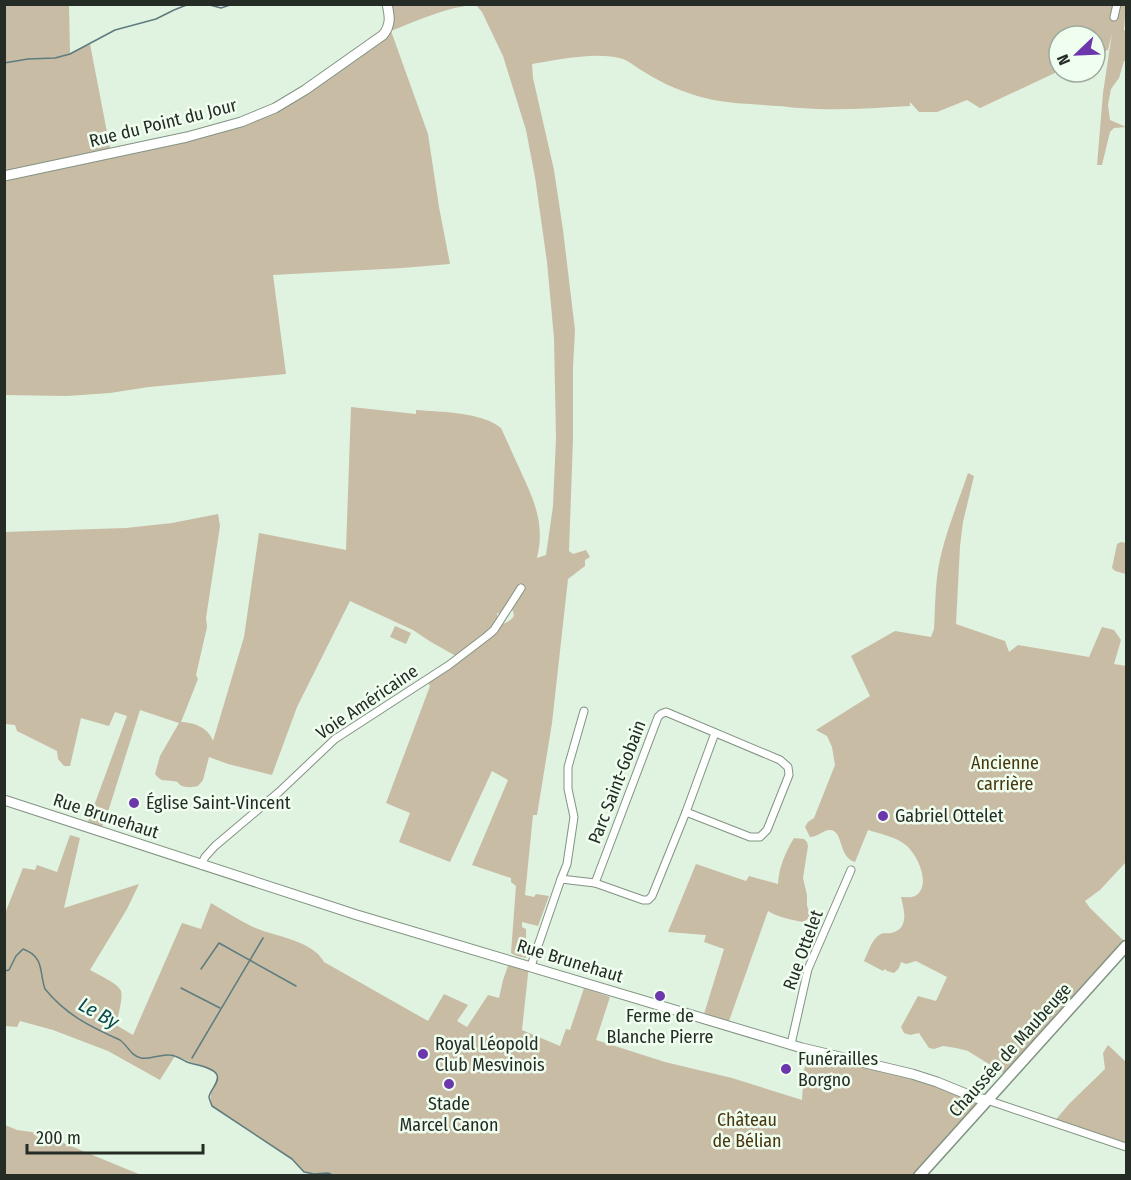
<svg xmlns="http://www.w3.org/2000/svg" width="1131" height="1180" font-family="'Fira Sans Condensed',sans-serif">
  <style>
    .green { fill: #c8bca4; fill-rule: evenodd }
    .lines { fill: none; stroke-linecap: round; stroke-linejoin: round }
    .stream { stroke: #5e7c7f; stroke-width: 1.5 }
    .street-casing { stroke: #829383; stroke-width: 9 }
    .secondary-casing { stroke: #829383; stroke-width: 11 }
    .primary-casing { stroke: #829383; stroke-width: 13 }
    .street { stroke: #fff; stroke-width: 7 }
    .secondary { stroke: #fff; stroke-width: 9 }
    .primary { stroke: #fff; stroke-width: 10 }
    .poi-dot { fill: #6c36ac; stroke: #f0fef0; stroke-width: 2 }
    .labels { text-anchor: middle; stroke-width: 5; stroke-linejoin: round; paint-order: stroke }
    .street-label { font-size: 18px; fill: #252b25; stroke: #f0fef0 }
    .park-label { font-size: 18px; fill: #48360f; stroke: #f0fef0 }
    .poi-label { font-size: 18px; fill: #252b25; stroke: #f0fef0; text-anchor: start }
    .water-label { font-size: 20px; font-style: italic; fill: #094950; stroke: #f0fef0 }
  </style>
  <rect width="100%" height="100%" fill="#e0f2e0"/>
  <g class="green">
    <path d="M5 5H69L70 53 90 44 111 153 261 114 383 35 387 5H475C446 7 419 20 391 31L428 134 439 207 450 264 402 268 273 275 286 374 149 387 110 393 67 396 5 395Z"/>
    <path d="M476 5H1126L1124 30 1126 31V61H1124L1119 78 1111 89 1108 105 1110 120 1126 127 1114 128 1110 132 1102 165H1097L1103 93 1112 33 1108 50 1095 55V36H1059V71L980 108 967 100 937 112H919L910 102V106C873 108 836 111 800 108 792 108 785 106 777 106 753 104 729 104 705 98 685 93 663 84 646 73 638 69 631 62 623 59 597 51 558 60 532 64L533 78 554 170 563 230 575 330 573 367V439L569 551 573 554 586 550 590 557 585 560V566L568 579 552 723 537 815H533L525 895 534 897 536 894 549 896 538 926 522 922V927L526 929V958L517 956 511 953 516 886 511 882V878L472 865 508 780 492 771 450 862 399 842 410 813 386 803 430 686 426 680 456 656 431 642 413 630 350 601 297 707 272 775 228 764 209 757 203 780 198 786C193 787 188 788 182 786 176 783 181 782 173 781 164 780 161 782 155 774L160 756 179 723 140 710 107 815H106L102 827 88 822 127 716 115 712 109 726 81 718 70 766H64L58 759 57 751 17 731 15 725 5 724 4 532 126 528 172 523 218 514 220 526 206 618 207 627 196 675 198 679 181 722C193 722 209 728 213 741L244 637 259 533 346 550 351 407 416 414V410C441 412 482 412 501 428 508 443 514 457 521 472 535 502 545 525 537 558L546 555 553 506 556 438 554 338 547 262 535 177 526 130 503 56 482 12ZM507 604C521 617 511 620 499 626L497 613 500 614Z"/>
    <path d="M968 473 974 476 963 522 960 546 956 624 1005 641 1009 652 1018 645 1089 657 1102 627 1114 630 1121 640 1114 664 1126 666V862L1100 890 1085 901 1090 908 1126 943 1008 1076 968 1051 956 1048 943 1046 934 1049 929 1048 919 1033 910 1035 904 1033 901 1027 918 996 936 1001 947 977 916 961 906 964 901 962 899 968 894 973 887 971 885 969 883 971 864 961C868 953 871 941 878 936 882 932 886 934 891 933 910 929 904 910 901 897 906 897 911 898 915 896 932 886 918 856 907 846 897 837 881 834 868 830L855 862C837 856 844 829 829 830 822 831 817 837 810 837L805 827 808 822 814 818 835 765 832 747 827 736 816 730 870 696 851 656 895 631 931 637 934 629C935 612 935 594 937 577 941 543 957 506 968 473Z"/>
    <polygon points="1121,542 1126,543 1126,574 1115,571 1112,568 1117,544"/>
    <polygon points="395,626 411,633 406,644 390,637"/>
    <path d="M70 835 80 838 64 908 139 884 127 909 90 970C97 974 119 984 121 991 123 999 118 1016 116 1025L133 1035 182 923 201 929 211 903C225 911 239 920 253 927 274 936 314 941 324 962L428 1021 444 994 468 1005 457 1021 467 1027 488 995 499 998 503 980 510 960 529 965 522 1030 560 1046 566 1029 570 1030 584 988 610 997 596 1040 665 1062 732 1078 802 1100 804 1069 809 1059V1050L912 1074 987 1100 919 1175 335 1176 328 1173 314 1174 304 1172 292 1159 212 1106C209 1095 211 1093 215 1083 217 1079 218 1078 216 1074 214 1070 182 1059 175 1056L160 1080 108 1051 53 1030 20 1021 17 1027 5 1026 4 916 23 868 35 870 37 865 57 872Z"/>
    <path d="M794 838 804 839 807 842 808 846 803 878 807 895V906L810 914 808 919 803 922C792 920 777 917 768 911L729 1021 704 1014 724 949 704 942 706 935 668 932 696 864 746 881 749 876 778 884C779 867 785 853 794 838Z"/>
    <polygon points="1108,1045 1126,1062 1126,1147 1053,1123 1069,1104 1105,1069 1103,1053"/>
    <polygon points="5,1125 17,1130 39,1133 141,1175 5,1175"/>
  </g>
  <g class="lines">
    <g class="stream">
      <polyline points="206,4 221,8 233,4"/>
      <polyline points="4,63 28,59 55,58 70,54 115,30 156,19 174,10 189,4"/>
      <polyline points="201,969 219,943 296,986"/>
      <path d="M4 971 9 970 16 956 23 949C45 957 39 972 45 989 66 1015 91 1027 120 1040 128 1046 131 1056 141 1058 151 1060 160 1054 169 1055 176 1055 181 1059 187 1062 194 1065 214 1067 217 1075 220 1082 210 1090 209 1097 209 1098 212 1106 212 1106L292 1159 304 1172 314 1174 328 1173 335 1176"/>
      <polyline points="181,988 220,1008"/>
      <polyline points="192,1058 263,938"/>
    </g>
    <g class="street-casing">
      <g id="street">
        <polyline points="1114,17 1117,4"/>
        <polyline points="201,865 205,857 215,846 279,792 335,739 449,665 487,636 494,630 521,588"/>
        <polyline points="561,879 567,864 574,817 568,789 568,767 584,711"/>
        <polyline points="595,883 658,717 661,714 666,712 780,760 788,767 789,775 767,830 760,837 750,837 686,812"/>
        <polyline points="531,966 561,879 595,883 643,900 648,900 652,896 686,812 715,733"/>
        <polyline points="791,1044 808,969 851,870"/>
        <polyline points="987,1100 1126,1147"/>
      </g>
    </g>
    <g class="secondary-casing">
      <g id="secondary">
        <path d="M4 176 187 137 241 122 275 108 305 90 383 35C391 25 390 17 387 4"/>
        <polyline points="4,800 357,915 802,1048 912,1074 937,1082 976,1098 987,1100"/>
      </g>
    </g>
    <g class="primary-casing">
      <polyline id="primary" points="919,1176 1126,946"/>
    </g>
    <use href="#street" class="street"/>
    <use href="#secondary" class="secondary"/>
    <use href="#primary" class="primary"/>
  </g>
  <g class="poi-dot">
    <circle cx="134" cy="803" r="6"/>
    <circle cx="883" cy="816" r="6"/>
    <circle cx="660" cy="996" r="6"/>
    <circle cx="423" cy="1054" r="6"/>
    <circle cx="786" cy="1069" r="6"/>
    <circle cx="449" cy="1084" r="6"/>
  </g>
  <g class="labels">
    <g class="street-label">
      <text transform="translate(163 123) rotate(-14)" y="6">Rue du Point du Jour</text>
      <text transform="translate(367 702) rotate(-34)" y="6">Voie Américaine</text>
      <text transform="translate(617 782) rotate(-69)" y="6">Parc Saint-Gobain</text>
      <text transform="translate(106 816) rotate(18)" y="6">Rue Brunehaut</text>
      <text transform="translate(803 950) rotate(-70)" y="6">Rue Ottelet</text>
      <text transform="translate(570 961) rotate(17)" y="6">Rue Brunehaut</text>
      <text transform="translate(1010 1050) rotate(-48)" y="6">Chaussée de Maubeuge</text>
    </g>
    <g class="park-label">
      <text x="1005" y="769">Ancienne<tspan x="1005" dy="21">carrière</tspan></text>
      <text x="747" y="1126">Château<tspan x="747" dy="21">de Bélian</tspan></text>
    </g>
    <g class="poi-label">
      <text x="146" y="809">Église Saint-Vincent</text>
      <text x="895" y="822">Gabriel Ottelet</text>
      <text x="660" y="1022" text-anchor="middle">Ferme de<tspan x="660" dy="21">Blanche Pierre</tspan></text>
      <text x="435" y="1050">Royal Léopold<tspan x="435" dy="21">Club Mesvinois</tspan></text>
      <text x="798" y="1065">Funérailles<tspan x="798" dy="21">Borgno</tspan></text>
      <text x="449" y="1110" text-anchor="middle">Stade<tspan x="449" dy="21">Marcel Canon</tspan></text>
    </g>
    <g class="water-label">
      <text transform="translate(99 1013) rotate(29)" y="7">Le By</text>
    </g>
  </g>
  <rect width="1131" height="1180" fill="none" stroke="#252b25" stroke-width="12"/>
  <g transform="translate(1077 54) rotate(247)"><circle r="28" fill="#f0fef0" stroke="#9faa9f" stroke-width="1.5"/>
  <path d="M0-4.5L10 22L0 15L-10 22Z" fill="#6c36ac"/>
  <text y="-9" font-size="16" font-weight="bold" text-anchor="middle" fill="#252b25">N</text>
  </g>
  <path d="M27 1144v9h176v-9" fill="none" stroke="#252b25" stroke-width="3"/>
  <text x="36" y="1144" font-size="18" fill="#252b25" stroke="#f0fef0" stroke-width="4.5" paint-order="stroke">200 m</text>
</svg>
